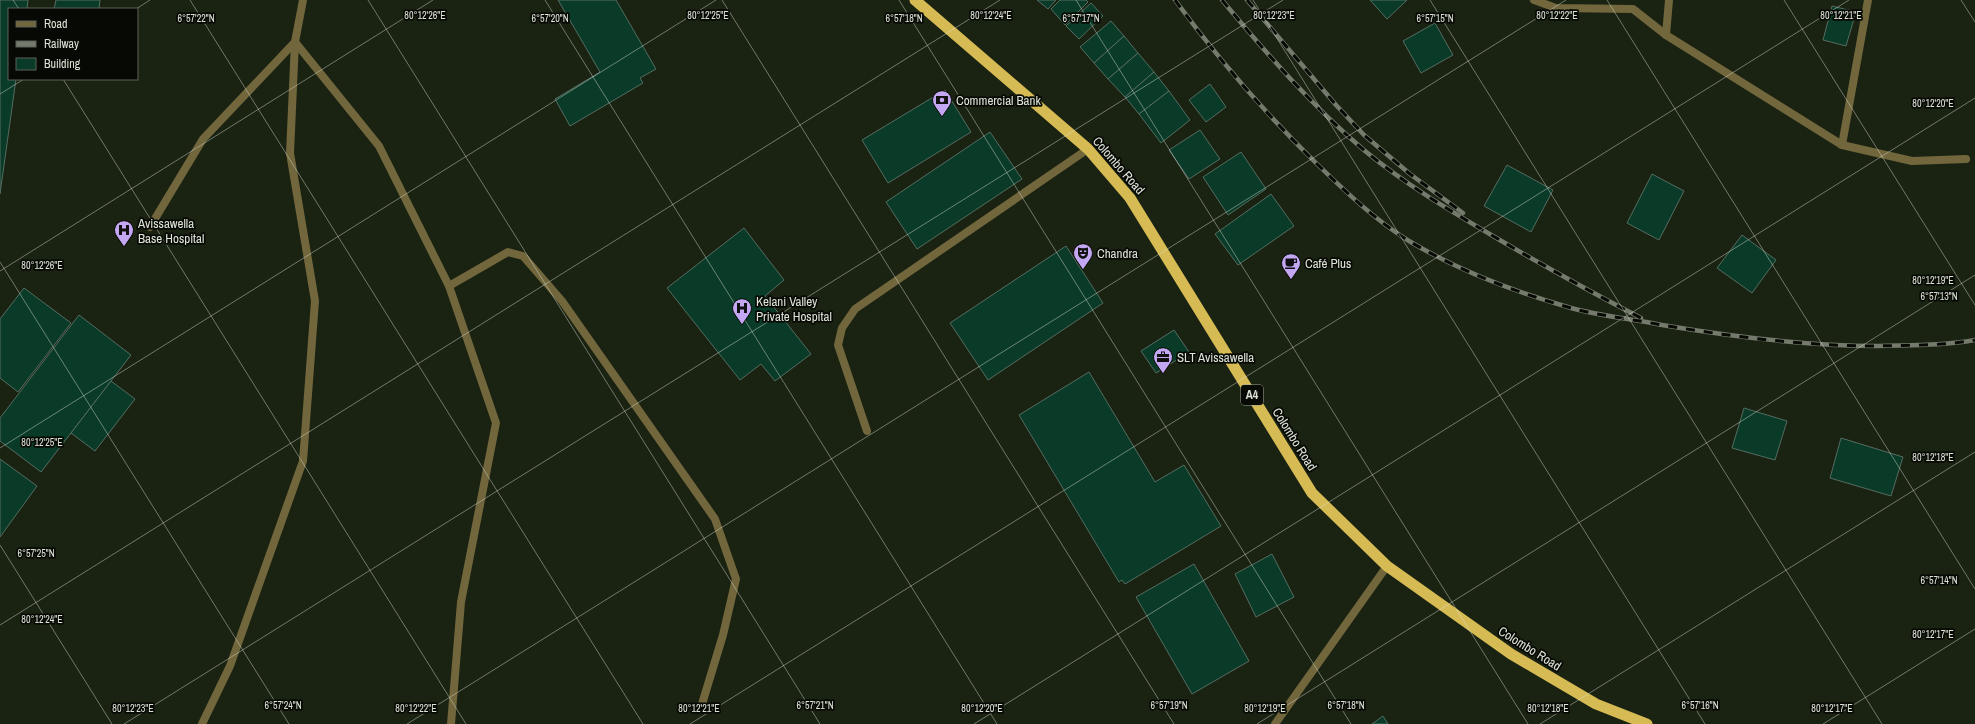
<svg xmlns="http://www.w3.org/2000/svg" width="1975" height="724" font-family="'Archivo Narrow',sans-serif">
  <style>
    .building { fill: #0a3b29; stroke: #556c61 }
    .lines { fill: none; stroke-linecap: round; stroke-linejoin: round }
    .service { stroke: #71663c; stroke-width: 8 }
    .minor { stroke: #71663c; stroke-width: 8 }
    .trunk { stroke: #d6bb54; stroke-width: 11 }
    .rail-casing { stroke: #747a6c; stroke-width: 4.5 }
    .rail { stroke: #070a04; stroke-width: 3; stroke-dasharray: 9; stroke-linecap: butt }
    .ticks { fill: none; stroke: #dee3d8; stroke-width: 1; stroke-opacity: 0.45 }
    .labels { text-anchor: middle; stroke-width: 3.5; stroke-linejoin: round; paint-order: stroke }
    .shield { fill: #070a04; stroke: #9ea298; stroke-width: 1 }
    .shield-label { font-size: 12px; font-weight: bold; fill: #dee3d8 }
    .poi-label { font-size: 13px; fill: #dee3d8; stroke: #070a04; text-anchor: start }
    .street-label { font-size: 13px; fill: #dee3d8; stroke: #070a04 }
    .ticks-label { font-size: 10px; text-anchor: middle; fill: #dee3d8; stroke: #070a04; stroke-width: 3.5; stroke-linejoin: round; paint-order: stroke }
  </style>
  <rect width="100%" height="100%" fill="#1a2212"/>
  <g class="building">
    <polygon points="0,0 28,0 27,9 9,9 9,79 16,79 0,194"/>
    <polygon points="56,0 100,0 99,9 54,9"/>
    <polygon points="558,0 616,0 656,69 640,78 643,83 570,126 555,99 600,72"/>
    <polygon points="1037,0 1056,0 1048,9"/>
    <polygon points="1060,0 1086,0 1088,2 1065,25 1051,9"/>
    <polygon points="1370,0 1407,0 1387,19"/>
    <polygon points="1091,3 1103,16 1079,39 1066,26"/>
    <polygon points="1832,6 1856,12 1846,46 1823,40"/>
    <polygon points="1111,21 1124,36 1094,63 1080,47"/>
    <polygon points="1435,23 1453,55 1421,73 1403,41"/>
    <polygon points="1124,36 1138,53 1108,79 1094,63"/>
    <polygon points="1138,53 1154,72 1125,97 1108,79"/>
    <polygon points="1154,72 1169,91 1139,114 1125,97"/>
    <polygon points="1210,84 1226,107 1206,122 1189,100"/>
    <polygon points="945,90 971,132 888,183 862,140"/>
    <polygon points="1169,91 1190,120 1161,143 1139,114"/>
    <polygon points="1200,130 1220,159 1189,179 1169,150"/>
    <polygon points="990,132 1022,179 917,249 886,202"/>
    <polygon points="1241,152 1266,189 1228,215 1203,177"/>
    <polygon points="1507,165 1553,190 1531,232 1484,206"/>
    <polygon points="1652,174 1684,191 1659,240 1627,223"/>
    <polygon points="1271,194 1294,226 1238,265 1215,234"/>
    <polygon points="744,228 784,280 765,296 811,354 775,381 761,364 740,380 667,288"/>
    <polygon points="1742,235 1776,260 1752,293 1717,268"/>
    <polygon points="1066,246 1103,303 988,380 950,323"/>
    <polygon points="24,288 71,323 18,392 0,378 0,319"/>
    <polygon points="79,315 131,355 41,472 0,441 0,418"/>
    <polygon points="1174,330 1189,352 1156,373 1141,351"/>
    <polygon points="1089,372 1155,482 1184,465 1221,526 1125,584 1122,580 1119,582 1019,415"/>
    <polygon points="111,381 135,399 95,451 71,433"/>
    <polygon points="1744,408 1787,421 1775,460 1732,448"/>
    <polygon points="1841,438 1903,457 1891,496 1830,478"/>
    <polygon points="0,459 37,486 0,537"/>
    <polygon points="1272,554 1294,597 1256,617 1235,574"/>
    <polygon points="1194,564 1249,661 1192,694 1136,597"/>
    <polygon points="1383,716 1388,724 1372,724"/>
  </g>
  <g class="lines">
    <g class="service">
      <polyline points="150,227 203,139 295,42"/>
      <polyline points="1275,724 1387,566"/>
    </g>
    <g class="minor">
      <polyline points="1534,0 1556,8 1633,9 1666,35 1842,145 1912,161 1966,159"/>
      <polyline points="1666,35 1669,0"/>
      <polyline points="295,42 379,146 449,286 496,423 461,602 451,724"/>
      <polyline points="1842,145 1868,0"/>
      <polyline points="449,286 508,252 523,256 562,301 715,519 736,579 723,635 702,704"/>
      <polyline points="867,431 838,345 842,328 855,309 1088,149"/>
      <polyline points="202,724 230,666 303,461 315,301 290,153 295,42 303,0"/>
    </g>
    <polyline class="trunk" points="915,0 1088,149 1130,198 1312,493 1387,566 1511,654 1596,704 1647,724"/>
    <g class="rail-casing">
      <g id="rail">
        <path d="M1175 0C1218 59 1265 113 1317 164 1346 192 1375 220 1409 241 1459 271 1515 292 1571 308 1600 316 1632 319 1662 325 1734 337 1805 346 1878 346 1910 345 1943 346 1975 340"/>
        <path d="M1222 0C1266 53 1312 106 1365 151 1405 184 1449 210 1493 236 1542 265 1591 292 1641 318"/>
        <polyline points="1247,0 1336,105 1364,135 1410,174 1463,213"/>
      </g>
    </g>
    <use href="#rail" class="rail"/>
  </g>
  <path class="ticks" d="M13 0 19 9M190 0 643 724M368 0 820 724M545 0 997 724M722 0 1174 724M899 0 1351 724M1076 0 1528 724M1253 0 1705 724M1430 0 1882 724M1607 0 1975 589M1784 0 1975 305M1961 0 1975 22M136 9 150 0M63 79 466 724M0 94 24 79M0 262 289 724M0 271 433 0M0 448 716 0M0 545 112 724M0 625 1000 0M124 724 1283 0M407 724 1566 0M690 724 1849 0M974 724 1975 98M1257 724 1975 275M1540 724 1975 452M1823 724 1975 629"/>
  <defs>
    <g id="bank-pin" transform="scale(1)"><path d="M0 17L-7.5 6A9.5 9.5 0 1 1 7.5 6Z" fill="#c3a7f2" stroke="#070a04"/><path d="M-6-4H6V4H-6ZM0-2.3a2.3 2.3 0 1 0 0 4.6a2.3 2.3 0 1 0 0-4.6Z" fill="#111"/></g>
    <g id="hospital-pin" transform="scale(1)"><path d="M0 17L-7.5 6A9.5 9.5 0 1 1 7.5 6Z" fill="#c3a7f2" stroke="#070a04"/><path d="M-5-5h3v3.5h4V-5h3V5h-3V1.5h-4V5h-3Z" fill="#111"/></g>
    <g id="theatre-pin" transform="scale(1)"><path d="M0 17L-7.5 6A9.5 9.5 0 1 1 7.5 6Z" fill="#c3a7f2" stroke="#070a04"/><path d="M-5-5.5Q0-4 5-5.5V0Q5 5 0 6Q-5 5-5 0ZM-3.3-2.5H-1v1.5H-3.3ZM1-2.5H3.3v1.5H1ZM-2.8 1Q0 5.5 2.8 1Z" fill="#111"/></g>
    <g id="cafe-pin" transform="scale(1)"><path d="M0 17L-7.5 6A9.5 9.5 0 1 1 7.5 6Z" fill="#c3a7f2" stroke="#070a04"/><path d="M-5.5-4.5H6V0H3Q3 3.5 0 3.5H-2.5Q-5.5 3.5-5.5 0ZM3-3.2v2h1.7v-2ZM-6 4.5H4V6H-6Z" fill="#111"/></g>
    <g id="office-pin" transform="scale(1)"><path d="M0 17L-7.5 6A9.5 9.5 0 1 1 7.5 6Z" fill="#c3a7f2" stroke="#070a04"/><path d="M-6-3h4V-5.5h4V-3h4V5H-6ZM-1-4.5V-3h2v-1.5ZM-6 0V1H6V0Z" fill="#111"/></g>
  </defs>
  <g fill-rule="evenodd">
    <use href="#bank-pin" x="942" y="100"/>
    <use href="#hospital-pin" x="124" y="230"/>
    <use href="#theatre-pin" x="1083" y="253"/>
    <use href="#cafe-pin" x="1291" y="263"/>
    <use href="#hospital-pin" x="742" y="308"/>
    <use href="#office-pin" x="1163" y="357"/>
  </g>
  <g class="labels">
    <rect class="shield" x="1241" y="385" width="22" height="20" rx="3"/>
    <g class="shield-label">
      <text x="1252" y="399">A4</text>
    </g>
    <g class="poi-label">
      <text x="956" y="105">Commercial Bank</text>
      <text x="138" y="228">Avissawella<tspan x="138" dy="15">Base Hospital</tspan></text>
      <text x="1097" y="258">Chandra</text>
      <text x="1305" y="268">Café Plus</text>
      <text x="756" y="306">Kelani Valley<tspan x="756" dy="15">Private Hospital</tspan></text>
      <text x="1177" y="362">SLT Avissawella</text>
    </g>
    <g class="street-label">
      <text transform="translate(1119 165) rotate(49)" y="5">Colombo Road</text>
      <text transform="translate(1295 439) rotate(58)" y="5">Colombo Road</text>
      <text transform="translate(1530 648) rotate(32)" y="5">Colombo Road</text>
    </g>
  </g>
  <g class="ticks-label">
    <text x="425" y="19">80°12'26"E</text>
    <text x="708" y="19">80°12'25"E</text>
    <text x="991" y="19">80°12'24"E</text>
    <text x="1274" y="19">80°12'23"E</text>
    <text x="1557" y="19">80°12'22"E</text>
    <text x="1841" y="19">80°12'21"E</text>
    <text x="196" y="22">6°57'22"N</text>
    <text x="550" y="22">6°57'20"N</text>
    <text x="904" y="22">6°57'18"N</text>
    <text x="1081" y="22">6°57'17"N</text>
    <text x="1435" y="22">6°57'15"N</text>
    <text x="1933" y="107">80°12'20"E</text>
    <text x="42" y="269">80°12'26"E</text>
    <text x="1933" y="284">80°12'19"E</text>
    <text x="1939" y="300">6°57'13"N</text>
    <text x="42" y="446">80°12'25"E</text>
    <text x="1933" y="461">80°12'18"E</text>
    <text x="36" y="557">6°57'25"N</text>
    <text x="1939" y="584">6°57'14"N</text>
    <text x="42" y="623">80°12'24"E</text>
    <text x="1933" y="638">80°12'17"E</text>
    <text x="283" y="709">6°57'24"N</text>
    <text x="815" y="709">6°57'21"N</text>
    <text x="1169" y="709">6°57'19"N</text>
    <text x="1346" y="709">6°57'18"N</text>
    <text x="1700" y="709">6°57'16"N</text>
    <text x="133" y="712">80°12'23"E</text>
    <text x="416" y="712">80°12'22"E</text>
    <text x="699" y="712">80°12'21"E</text>
    <text x="982" y="712">80°12'20"E</text>
    <text x="1265" y="712">80°12'19"E</text>
    <text x="1548" y="712">80°12'18"E</text>
    <text x="1832" y="712">80°12'17"E</text>
  </g>
  <rect x="8" y="8" width="130" height="72" fill="#070a04" stroke="#5d6159"/>
  <rect x="16" y="21" width="20" height="6" fill="#71663c" stroke="#5d6159"/>
  <text x="44" y="28" font-size="12" fill="#dee3d8">Road</text>
  <rect x="16" y="41" width="20" height="6" fill="#747a6c" stroke="#5d6159"/>
  <text x="44" y="48" font-size="12" fill="#dee3d8">Railway</text>
  <rect x="16" y="58" width="20" height="12" fill="#0a3b29" stroke="#5d6159"/>
  <text x="44" y="68" font-size="12" fill="#dee3d8">Building</text>
</svg>
